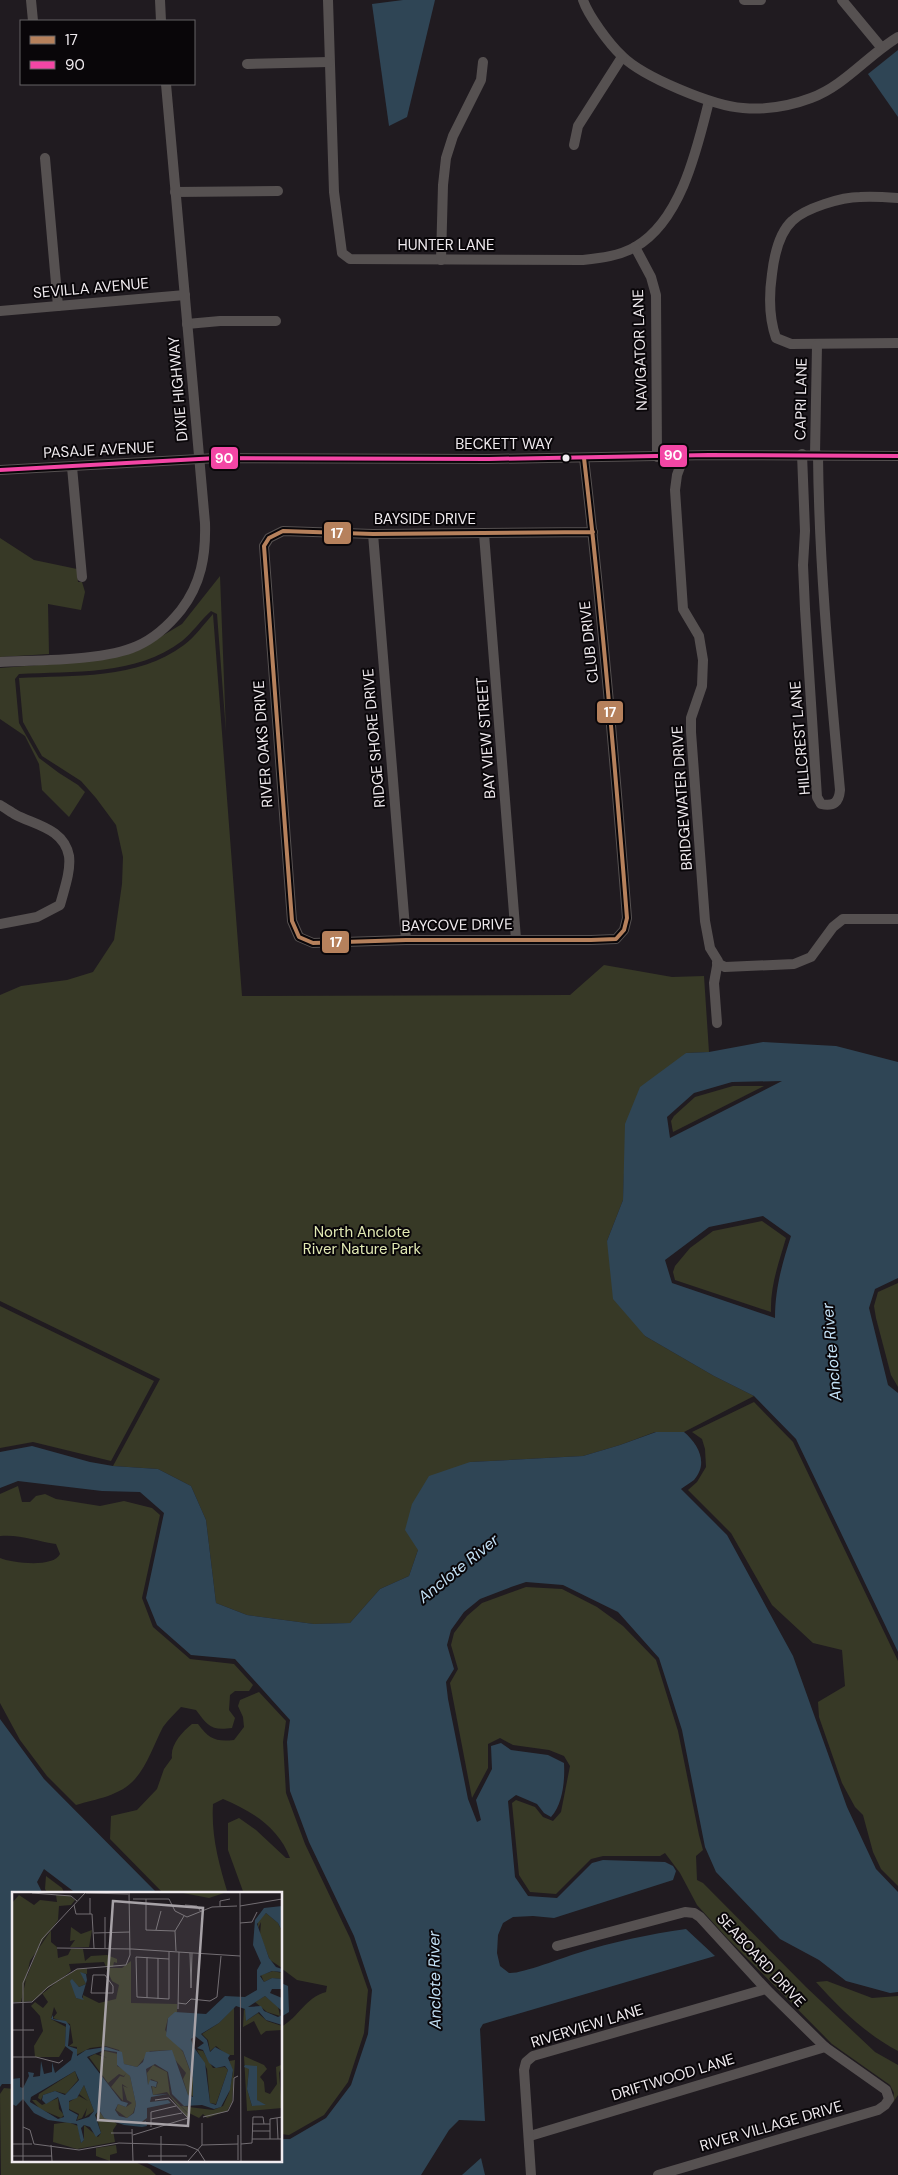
<svg xmlns="http://www.w3.org/2000/svg" width="898" height="2175" font-family="'DM Sans',sans-serif">
  <style>
    .green { fill: #373926 }
    .water { fill: #2f4555; fill-rule: evenodd }
    .lines { fill: none; stroke-linecap: round; stroke-linejoin: round }
    .minor { stroke: #565151; stroke-width: 10 }
    .bus-1-casing { stroke: #090609; stroke-width: 8 }
    .bus-2-casing { stroke: #090609; stroke-width: 8 }
    .bus-1 { stroke: #b6815c; stroke-width: 4 }
    .bus-2 { stroke: #f346a5; stroke-width: 4 }
    .bus-dot { fill: #f0ebef; stroke: #090609; stroke-width: 2 }
    .labels { text-anchor: middle; stroke-width: 4; stroke-linejoin: round; paint-order: stroke }
    .street-label { font-size: 15px; fill: #f0ebef; stroke: #090609 }
    .park-label { font-size: 15px; fill: #e2eab4; stroke: #090609 }
    .water-label { font-size: 16px; font-style: italic; fill: #c4e2f7; stroke: #090609 }
    .inset-road { fill: none; stroke: #736e73; stroke-width: 1 }
    .view { fill: #a7a2a7; fill-opacity: 0.15; stroke: #a7a2a7; stroke-width: 2.5 }
    .inset-edge { fill: none; stroke: #f0ebef; stroke-width: 2.5 }
    .line-badge { stroke: #090609; stroke-width: 2 }
    .badge-label { font-size: 14px; text-anchor: middle; font-weight: bold; fill: #fff }
  </style>
  <rect width="100%" height="100%" fill="#201b20"/>
  <g class="green">
    <polygon points="0,538 34,560 77,569 78,582 82,582 85,592 81,610 48,604 49,654 0,657"/>
    <path d="M220 576 226 732 217 614 211 611C201 620 192 633 182 641 137 676 72 671 19 674L15 679 19 723 39 758 59 773 78 785 85 792 69 817 42 790 39 764 25 736 0 719V668L89 661 137 651 182 624Z"/>
    <path d="M213 614 242 996 570 995 604 965 672 977 704 976 709 1052 686 1053 624 1173 623 1200 607 1241 645 1336 714 1376 754 1396 684 1432H655L620 1445 583 1456 470 1462 418 1550 409 1576 380 1589 350 1623 314 1624 247 1615 216 1603 206 1520 191 1486 158 1469 113 1466 160 1379 0 1301V995L21 986 67 980 93 972 114 940 122 884 123 857 116 825 96 798 81 781 42 756 23 722 19 678C73 675 138 680 184 645 195 637 204 624 213 614Z"/>
    <polygon points="733,1086 764,1086 673,1132 671,1121 674,1116 695,1097"/>
    <path d="M762 1221 786 1238C779 1262 770 1286 771 1312L675 1280 673 1272 675 1266 690 1248 713 1231Z"/>
    <polygon points="898,1283 898,1387 891,1375 876,1318 874,1306 878,1292"/>
    <polygon points="0,1306 154,1381 111,1461 33,1442 0,1448"/>
    <polygon points="754,1402 793,1442 898,1661 898,1886 881,1869 873,1852 863,1815 855,1807 842,1783 819,1717 818,1702 845,1686 842,1650 813,1643 772,1605 731,1533 688,1490 697,1482 706,1467 705,1449 702,1439 692,1432"/>
    <path d="M18 1486 22 1502H30L36 1496 45 1494 56 1499 100 1506 124 1501 152 1508 160 1515 142 1598 153 1627 190 1659 234 1664 253 1685 249 1691H235L230 1695 229 1710 235 1718 232 1728C211 1731 208 1726 196 1710L181 1707C175 1713 168 1720 163 1727 154 1744 148 1764 135 1779 120 1796 96 1799 76 1805L47 1776 20 1740 0 1703V1558C12 1563 54 1568 60 1554L56 1544C36 1541 20 1534 0 1536V1494Z"/>
    <polygon points="526,1587 562,1589 597,1607 623,1626 656,1660 678,1731 699,1835 703,1850 696,1856 697,1880 703,1883 806,1987 875,2052 898,2065 898,2095 892,2104 894,2093 890,2085 832,2044 728,1939 697,1905 680,1873 665,1853 660,1856 603,1856 591,1859 556,1894 530,1892 519,1875 512,1803 516,1800 535,1807 543,1817 553,1821 561,1812 570,1766 564,1756 549,1750 513,1745 500,1738 488,1744 488,1768 472,1798 450,1683 458,1669 451,1645 454,1633 467,1616 482,1603"/>
    <path d="M259 1692 286 1721 283 1742 286 1793 305 1844 350 1938 368 1990 364 2033 348 2082 324 2115 289 2135 281 2134V2027C299 2017 305 1998 326 1992L327 1986 297 1980 281 1968V1894H244L228 1850V1823L239 1818 256 1830 286 1858H290C279 1828 252 1811 223 1799L213 1804C211 1836 219 1864 228 1894H164L110 1839 111 1816 137 1810 157 1789 164 1769 172 1758C170 1745 182 1732 192 1724H198C209 1739 216 1742 234 1740L244 1727 243 1717 238 1706 240 1700Z"/>
    <polygon points="46,1876 62,1888 65,1894 48,1894 45,1889"/>
    <path d="M827 1981 872 1998 898 1996V2051C866 2034 840 2009 816 1982Z"/>
    <polygon points="4,2088 14,2089 14,2161 133,2161 150,2169 156,2175 1,2175 0,2094"/>
  </g>
  <g class="water">
    <polygon points="403,0 435,0 407,117 389,126 372,4"/>
    <polygon points="898,50 898,117 868,74"/>
    <path d="M763 1042 836 1046 898 1062V1278L875 1289 869 1308 888 1385 898 1393V1652L796 1439 754 1396 714 1376 645 1336 613 1299 607 1241 623 1200 625 1124 640 1087 686 1053 709 1052ZM732 1082 782 1081 670 1138 667 1117 694 1093ZM763 1216 791 1236C782 1264 775 1289 775 1318L672 1283 665 1260 709 1227Z"/>
    <path d="M656 1432H684C698 1444 709 1463 694 1480 690 1483 685 1486 681 1489L727 1535 793 1656 847 1807 876 1869 898 1892V1992L890 1993 846 1981 819 1960 780 1939 716 1872 705 1847 682 1730 659 1658 618 1612 563 1585 526 1582 511 1587 480 1599 464 1612 451 1630 447 1645 454 1669 446 1682 448 1699 468 1799 477 1822 481 1820 476 1800 492 1769 491 1746 501 1743 511 1750 548 1755 564 1763C565 1780 563 1804 551 1817L544 1813 537 1804 516 1795 508 1801 515 1877 528 1896 557 1898 592 1863 603 1860 665 1862 673 1866 676 1871 673 1880 554 1918 533 1916 513 1917 503 1923 498 1935 497 1953 500 1966 509 1973C522 1974 561 1958 578 1953 612 1942 650 1934 686 1929L715 1956 483 2024 480 2029 485 2121 459 2120 449 2130 421 2175H172L143 2161H281V2139H290L326 2118 351 2085 368 2034 372 1990 354 1936 309 1842 290 1791 287 1742 290 1720 235 1659 191 1655 157 1625 146 1598 164 1513 140 1492 102 1491 18 1481 0 1488V1452L32 1446 90 1462 113 1466 158 1469 191 1486 206 1520 216 1603 247 1615 314 1624 350 1623 380 1589 409 1576 418 1550 405 1530 412 1504 429 1476 470 1462 583 1456 620 1445Z"/>
    <polygon points="0,1719 44,1779 158,1894 77,1894 44,1869 37,1882 43,1894 14,1894 14,2084 2,2084 0,2087"/>
    <polygon points="281,1983 288,1986 289,2012 281,2017"/>
    <polygon points="481,2158 485,2175 462,2175"/>
  </g>
  <g class="lines">
    <g class="minor">
      <polyline points="31,0 33,21"/>
      <polyline points="160,0 161,21"/>
      <path d="M328 0 334 192 342 253 350 259 583 260C601 258 619 256 635 247 681 221 697 149 709 101"/>
      <path d="M583 0C588 15 609 44 622 56 643 77 713 106 743 108 766 110 790 106 811 98 844 86 868 55 898 37"/>
      <polyline points="744,0 761,0"/>
      <polyline points="842,0 881,47"/>
      <polyline points="247,64 329,62"/>
      <polyline points="574,145 578,126 622,57"/>
      <polyline points="45,158 58,306"/>
      <polyline points="175,192 278,191"/>
      <path d="M898 198C885 197 872 196 860 197 842 197 805 208 792 221 779 233 774 257 772 274 769 295 769 318 776 338L791 344 898 343"/>
      <polyline points="635,247 651,277 656,295 657,457"/>
      <polyline points="441,260 443,185 446,158 453,136 481,80 483,62"/>
      <polyline points="0,311 185,295"/>
      <polyline points="187,324 220,321 276,321"/>
      <path d="M802 454 805 531 803 565 805 609 817 797 821 804C834 807 839 802 840 790 830 679 819 566 818 455"/>
      <polyline points="815,454 817,345"/>
      <polyline points="684,456 677,475 675,490 683,609 699,636 703,660 702,686 691,718 691,732 705,921 710,948 718,961 714,983 717,1023"/>
      <path d="M584 458C602 611 615 764 627 918L624 930 616 939 591 940H406L313 943 299 937 292 921 264 546 269 538 283 531 373 534 593 532"/>
      <polyline points="72,467 82,577"/>
      <polyline points="0,470 217,458 489,459 709,455 898,456"/>
      <polyline points="373,534 406,940"/>
      <polyline points="484,534 516,939"/>
      <path d="M0 662C37 660 104 661 137 646 155 638 169 625 181 610 201 584 206 556 205 523L166 84"/>
      <path d="M0 805C5 808 11 812 16 815 36 825 64 829 69 856 71 871 64 890 60 905L37 917 0 924"/>
      <polyline points="717,963 725,967 794,964 811,957 833,927 843,919 898,919"/>
      <polyline points="557,1946 685,1912 694,1913 700,1917 766,1989 825,2047 886,2090 889,2099 885,2105 878,2110 658,2175"/>
      <polyline points="530,2136 825,2047"/>
      <polyline points="531,2175 524,2070 526,2062 533,2056 766,1989"/>
    </g>
    <g class="bus-1-casing">
      <path id="bus-1" d="M584 458C602 611 615 764 627 918L624 930 616 939 591 940H406L313 943 299 937 292 921 264 546 269 538 283 531 373 534 593 532"/>
    </g>
    <g class="bus-2-casing">
      <polyline id="bus-2" points="0,470 217,458 489,459 709,455 898,456"/>
    </g>
    <use href="#bus-1" class="bus-1"/>
    <use href="#bus-2" class="bus-2"/>
  </g>
  <circle class="bus-dot" cx="566" cy="458" r="4.5"/>
  <g class="labels">
    <g class="street-label">
      <text x="446" y="250">HUNTER LANE</text>
      <text transform="translate(91 288) rotate(-5)" y="5">SEVILLA AVENUE</text>
      <text transform="translate(640 350) rotate(-92)" y="5">NAVIGATOR LANE</text>
      <text transform="translate(178 389) rotate(-95)" y="5">DIXIE HIGHWAY</text>
      <text transform="translate(801 399) rotate(-89)" y="5">CAPRI LANE</text>
      <text x="504" y="449">BECKETT WAY</text>
      <text transform="translate(99 450) rotate(-3)" y="5">PASAJE AVENUE</text>
      <text x="425" y="524">BAYSIDE DRIVE</text>
      <text transform="translate(589 642) rotate(-96)" y="5">CLUB DRIVE</text>
      <text transform="translate(374 738) rotate(-95)" y="5">RIDGE SHORE DRIVE</text>
      <text transform="translate(486 738) rotate(-94)" y="5">BAY VIEW STREET</text>
      <text transform="translate(800 738) rotate(-95)" y="5">HILLCREST LANE</text>
      <text transform="translate(263 744) rotate(-94)" y="5">RIVER OAKS DRIVE</text>
      <text transform="translate(682 798) rotate(-94)" y="5">BRIDGEWATER DRIVE</text>
      <text transform="translate(457 925) rotate(-1)" y="5">BAYCOVE DRIVE</text>
      <text transform="translate(761 1960) rotate(47)" y="5">SEABOARD DRIVE</text>
      <text transform="translate(587 2026) rotate(-17)" y="5">RIVERVIEW LANE</text>
      <text transform="translate(673 2077) rotate(-17)" y="5">DRIFTWOOD LANE</text>
      <text transform="translate(771 2126) rotate(-16)" y="5">RIVER VILLAGE DRIVE</text>
    </g>
    <g class="park-label">
      <text x="362" y="1237">North Anclote<tspan x="362" dy="17">River Nature Park</tspan></text>
    </g>
    <g class="water-label">
      <text transform="translate(831 1352) rotate(-95)" y="6">Anclote River</text>
      <text transform="translate(458 1568) rotate(-39)" y="6">Anclote River</text>
      <text transform="translate(434 1980) rotate(-91)" y="6">Anclote River</text>
    </g>
  </g>
  <g transform="translate(12 1892)">
    <rect width="270" height="270" fill="#201b20"/>
    <path d="M171 1H212L197 6ZM7 3 22 13 28 8 45 10 44 3H57L63 8 59 13 47 14 46 28 18 69 9 110H0V11ZM254 21 266 31 270 40V76L258 68 248 43 249 30 246 36V29ZM59 35 69 42 80 38 77 55H58L63 48 58 49ZM39 37V50L45 55 46 66 56 63 59 57H71L73 69 79 64 95 63 105 67V71L102 70 101 75H94L92 70 57 72 59 79 21 109 10 110 12 92 27 54ZM119 69V111L165 112V120L156 126 153 138 171 160 181 187V204L176 203 171 187 174 181 160 164V158L138 159 125 175 112 172 107 158 94 154 78 156 64 163 65 155 57 154 61 151 58 132 41 126 45 121 42 115 39 127 54 135 53 155 47 165H23L22 154 31 139 28 124 19 114 23 110 31 116 36 110 30 101 33 98 65 77 75 76V82L69 81 74 92 67 95 61 90 64 106 71 107V103L87 111 104 107 107 93 100 89 94 76H110ZM261 79 270 81V87L260 86 252 90 249 83ZM253 104 266 114 268 124 255 120 243 110ZM222 115V163H215L204 154 198 159 196 148 190 142 207 131ZM232 116 236 126 234 129 246 121 255 129 270 134V138L254 139 249 143 242 129 231 135ZM185 158 191 159 201 176 213 175 216 178 204 212 198 211 195 177ZM93 159 106 162 105 174 113 178 118 184 124 212 121 221 115 226 104 218 106 212 114 215 120 211 115 208 111 194 116 196 110 192 111 209 99 195 108 184 112 185 114 181 112 184 107 182 96 191 77 165 83 162 95 166 87 162ZM232 164 252 173 255 177 248 185 252 190 253 200 258 202 265 192 264 175 269 173 270 165V174L267 181 270 216 235 219ZM237 177H245V208L248 211 240 214 235 197ZM223 168 220 210 215 219 195 226 191 222 187 226 175 220 169 214 201 218 211 214 217 201 221 180 217 169ZM141 173 155 180 158 203 178 224 176 227 155 200 141 203 140 194 144 196 146 190 139 187 136 193 135 181ZM63 179 66 188 54 202 43 199 31 203 29 208 26 206 27 202ZM72 193 82 219 73 225 75 216 70 226 65 228 67 222 57 217V210L67 204 76 209 67 202ZM46 206 47 217 52 223 49 226 28 217 20 208H24L30 213ZM87 219 92 226 96 225 105 232 101 238 103 250 65 257 41 250 42 232 56 230 66 234 69 251 72 248V233L86 245 89 241 84 223ZM104 253 105 261 98 263V269L84 264V256Z" fill="#373926" fill-rule="evenodd"/>
    <path d="M270 14V39L266 31 254 21 245 32 257 66 264 75 270 77V80L260 79 248 84 252 90 260 86 270 87V97H260L258 101 270 106V119L253 104 236 115 249 114 252 119 266 125 270 123V133L254 128 247 120 234 129 233 117 224 114 207 131 189 142 195 148 198 160 203 155 218 163 216 166 221 178 218 198 209 215 202 217 190 213 172 214 160 202 156 180 143 172 134 177 136 193 138 188 145 190 144 195 139 194 141 203 156 202 139 205 138 210 156 208 159 211 135 216V226L127 232 134 229 135 234 130 235 112 233 92 226 87 218 83 223 89 241 84 245 78 235 72 233 69 236 72 248 69 251 65 232 36 228 22 221 11 207 4 214 0 212V187L8 186V195L11 196 17 184 16 180 22 181 21 185 28 184 29 169 32 182 40 180V170L43 181 59 168 61 160 53 154 54 132 39 127 41 123V127L54 129 58 134 56 154 65 157V164L74 158 94 155 110 160 112 172 125 175 131 170 134 160 160 158 176 203 181 205V186L171 159 154 144 156 126 163 120 194 122 213 104 233 105 245 98V78L249 71 241 53 243 28 252 16ZM183 144 192 151 185 156 191 158 197 171 204 176 213 174 216 178 204 213 198 211 193 171 181 154 179 147ZM92 158 105 160V173L118 184 124 212 122 221 115 226 107 224 103 218 106 212 114 215 116 211 109 209 75 165ZM63 179 67 188 53 203 43 199 31 203 30 208 34 212 46 205 52 225 46 227 18 210 19 205ZM72 193 82 219 77 225 64 229 66 223 57 218V209L65 206ZM68 80 74 82 75 88 70 105 72 108 64 106 58 89 60 87 67 95 74 92ZM233 173 245 174V208L254 213 240 214 235 197 237 177 232 175Z" fill="#2f4555" fill-rule="evenodd"/>
    <path class="inset-road" d="M20 1 59 4 65 9M74 1 116 2M228 1 229 269M121 7H157L163 19 175 25 200 15 225 14M134 7V38L163 39 172 24M62 13 64 22H80L82 56M173 13 185 14 189 20M208 14V9L218 7M228 14 270 7M78 22V6M93 25V56M228 31 240 30 245 20M144 38 149 19M163 39 164 59M82 41 118 40M45 56 120 57 228 64M157 60V107L125 105 124 65 157 67M178 61 179 96 180 61M135 65V106M146 66V107M81 83H93L101 94V101H79ZM0 111 20 110 36 95 65 77 114 73 118 63 117 1M166 111 174 112 179 107 198 109 205 105 209 64M166 117 167 60M0 138H22M0 165H24L47 171 51 168M191 225 216 219 221 209 222 186 226 184M265 226 266 247M139 227 170 221M190 231V253M240 232H258M11 235 18 238 22 252 67 258 107 251 174 253 186 258 193 269M139 235V220L164 214M120 237 121 269M240 239H258M99 241H120M121 243 176 226 157 206 143 208M226 243V268M240 247H270M258 247V227L270 225M0 252H20M229 252 240 251 241 225H251L252 232M39 253 40 269M0 264H40M136 264H175M11 269V91L30 47 73 1M149 269V244M176 269 190 253 226 252"/>
    <path class="view" d="M101 9 191 16 176 234 86 228Z"/>
    <rect width="270" height="270" class="inset-edge"/>
  </g>
  <g class="line-badge">
    <rect x="659" y="444" width="29" height="24" rx="5" fill="#f346a5"/>
    <rect x="210" y="446" width="29" height="24" rx="5" fill="#f346a5"/>
    <rect x="323" y="521" width="29" height="24" rx="5" fill="#b6815c"/>
    <rect x="596" y="700" width="28" height="24" rx="5" fill="#b6815c"/>
    <rect x="321" y="930" width="29" height="24" rx="5" fill="#b6815c"/>
  </g>
  <g class="badge-label">
    <text x="673" y="460">90</text>
    <text x="224" y="463">90</text>
    <text x="337" y="538">17</text>
    <text x="610" y="717">17</text>
    <text x="336" y="947">17</text>
  </g>
  <rect x="20" y="20" width="175" height="65" fill="#090609" stroke="#656265"/>
  <rect x="30" y="36" width="25" height="8" fill="#b6815c" stroke="#656265"/>
  <text x="65" y="45" font-size="15" fill="#f0ebef">17</text>
  <rect x="30" y="61" width="25" height="8" fill="#f346a5" stroke="#656265"/>
  <text x="65" y="70" font-size="15" fill="#f0ebef">90</text>
</svg>
